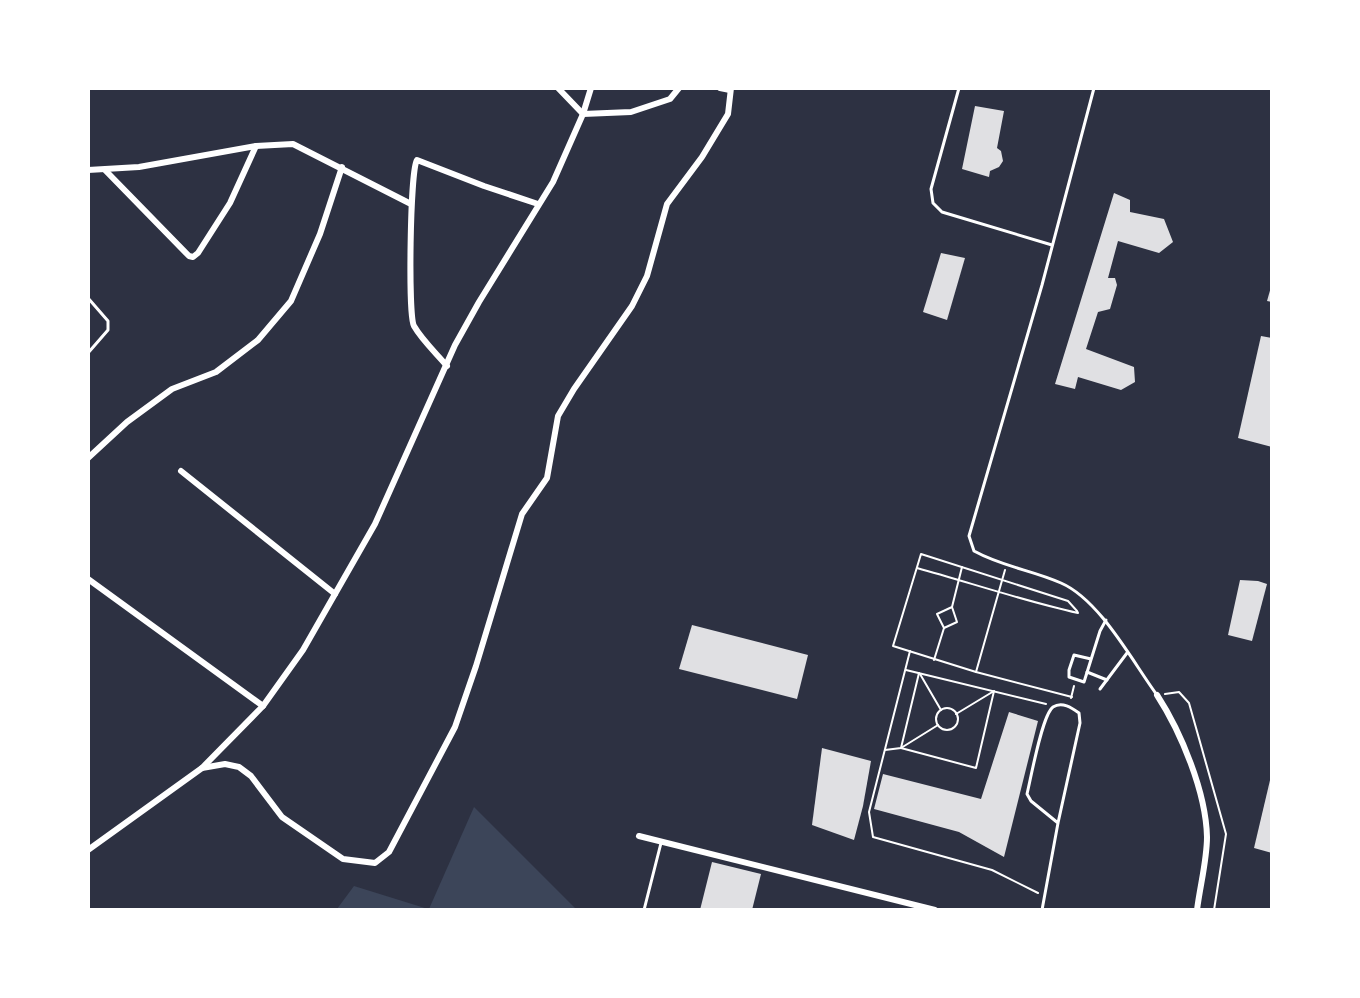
<svg xmlns="http://www.w3.org/2000/svg" width="1360" height="998" font-family="Rubik,sans-serif">
  <style>
    .green { fill: #3c4559 }
    .building { fill: #e0e0e3 }
    .lines { fill: none; stroke-linecap: round; stroke-linejoin: round }
    .path { stroke: #fff; stroke-width: 2 }
    .service { stroke: #fff; stroke-width: 3 }
    .minor { stroke: #fff; stroke-width: 6 }
  </style>
  <rect width="100%" height="100%" fill="#2d3142"/>
  <g class="green">
    <polygon points="474,807 576,909 429,909"/>
    <polygon points="354,886 428,909 337,909"/>
  </g>
  <g class="building">
    <polygon points="975,106 1004,111 997,148 1001,151 1003,161 999,167 990,171 989,177 962,169"/>
    <polygon points="1114,193 1130,200 1130,212 1164,219 1173,242 1159,253 1118,241 1108,278 1115,278 1117,285 1110,309 1098,312 1086,349 1134,367 1135,382 1121,390 1078,377 1075,389 1055,384"/>
    <polygon points="941,253 965,258 947,320 923,312"/>
    <polygon points="1271,287 1272,288 1272,302 1267,301"/>
    <polygon points="1261,336 1272,338 1272,447 1238,438"/>
    <polygon points="1240,580 1258,581 1267,584 1252,641 1228,635"/>
    <polygon points="692,625 808,655 797,699 679,669"/>
    <polygon points="1009,712 1038,721 1004,857 959,832 874,809 883,774 981,799"/>
    <polygon points="822,748 871,761 863,806 854,840 812,825"/>
    <polygon points="1271,776 1272,776 1272,853 1254,848"/>
    <polygon points="712,862 761,874 752,910 700,910"/>
  </g>
  <g class="lines">
    <g class="path">
      <path d="M917 568C971 583 1024 601 1078 613L1077 611 1068 601 921 554 893 646 976 672 999 591 1005 570"/>
      <polyline points="952,607 957,622 944,628 937,614 952,607 962,567"/>
      <polyline points="910,651 869,812 873,837 992,870 1038,893"/>
      <polyline points="934,660 944,628"/>
      <polyline points="906,670 1046,704"/>
      <polyline points="976,672 1072,697"/>
      <polyline points="919,673 901,748 976,768 994,691 956,714"/>
      <polyline points="920,674 941,710"/>
      <polyline points="1165,694 1179,692 1189,703 1226,834 1214,910"/>
      <polyline points="1071,698 1074,686"/>
      <circle cx="947" cy="719" r="11"/>
      <polyline points="885,750 901,748 938,725"/>
    </g>
    <g class="service">
      <polyline points="959,88 931,189 933,203 942,212 1052,245"/>
      <path d="M1094 88 1042 285 969 536 974 551C1003 567 1032 570 1061 583 1100 600 1132 661 1157 695"/>
      <polyline points="88,298 108,321 108,330 88,353"/>
      <polyline points="1091,659 1074,655 1069,670 1069,677 1084,682 1100,631 1106,620"/>
      <polyline points="1087,672 1107,680"/>
      <polyline points="1100,689 1127,653"/>
      <polyline points="644,910 661,843"/>
      <path d="M1042 910 1058 823 1080 723 1079 713C1072 708 1062 701 1053 707 1042 715 1031 778 1027 794L1031 801 1058 823"/>
    </g>
    <g class="minor">
      <polyline points="558,88 583,114 631,112 670,99 679,88"/>
      <polyline points="720,88 730,90"/>
      <polyline points="88,170 139,167 256,146 293,144 411,204"/>
      <polyline points="105,170 189,256 193,257 198,253 230,203 256,146"/>
      <path d="M447 366C436 353 422 340 414 326 408 316 410 171 417 160L484 186 538 204"/>
      <polyline points="88,458 127,422 172,389 216,372 258,340 291,301 320,234 342,167"/>
      <polyline points="181,471 335,594"/>
      <polyline points="88,579 263,706"/>
      <path d="M1157 695C1181 732 1206 792 1207 837 1207 860 1200 886 1197 910"/>
      <polyline points="202,768 225,764 239,767 251,776 282,817 343,859 375,863 389,852 455,727 476,666 522,514 547,478 558,416 574,389 632,306 647,276 667,204 702,157 728,114 731,88"/>
      <polyline points="639,836 935,910"/>
      <polyline points="88,850 202,768 263,706 303,650 375,524 455,345 479,302 553,182 583,114 591,88"/>
    </g>
  </g>
  <rect width="1360" height="998" fill="none" stroke="#ffffff" stroke-width="180"/>
</svg>
